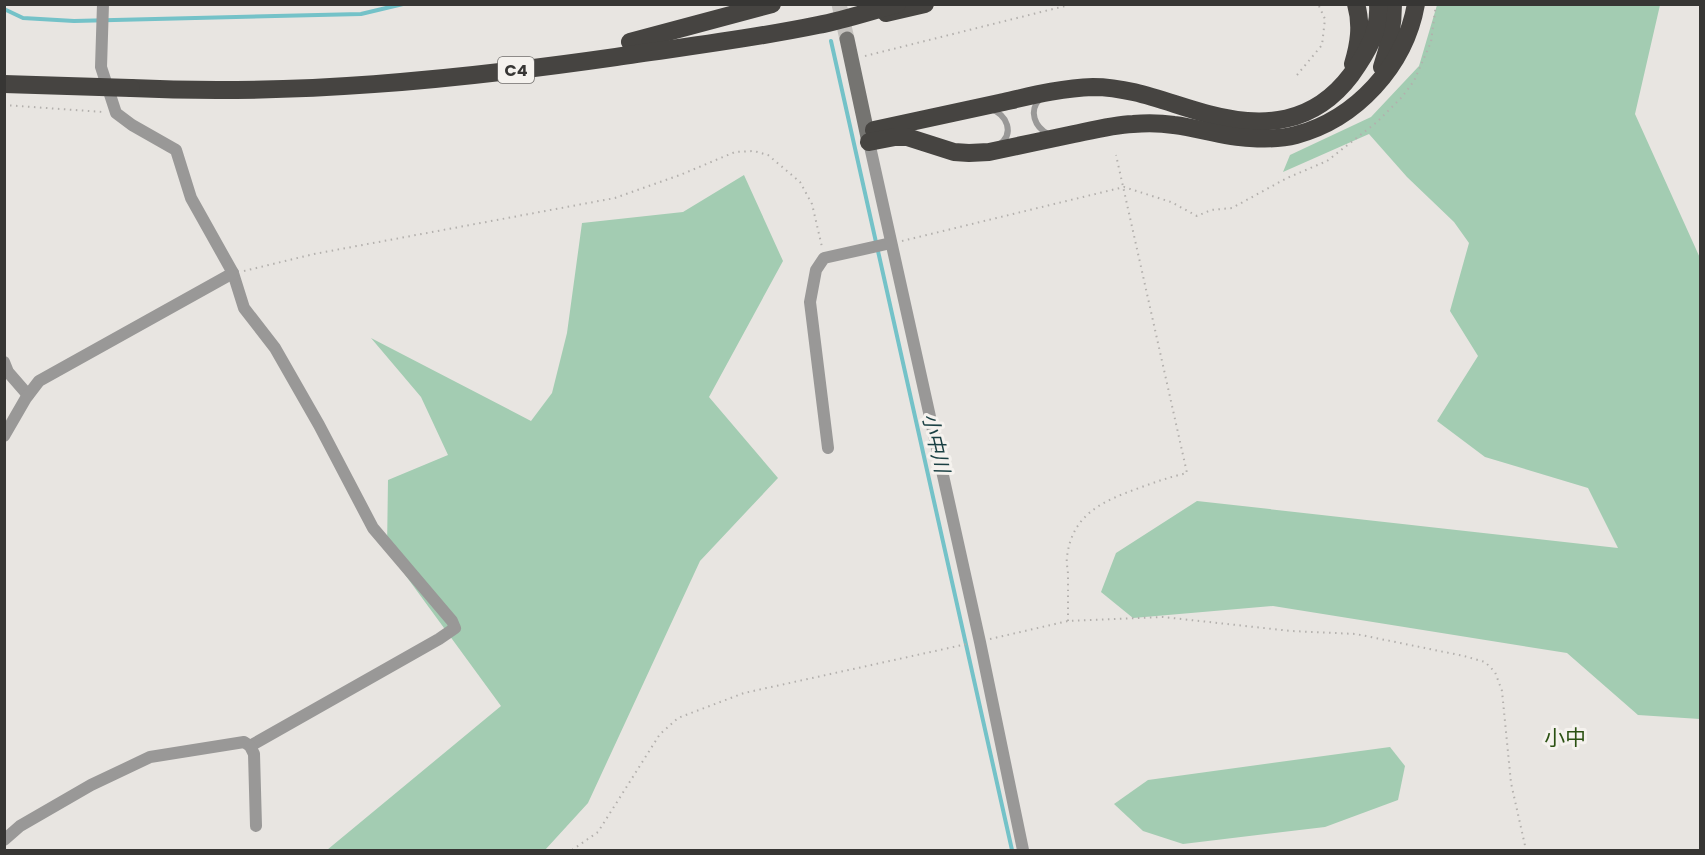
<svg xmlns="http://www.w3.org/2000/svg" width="1705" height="855" font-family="Poppins,'Noto Sans JP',sans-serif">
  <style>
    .green { fill: #a3ccb2 }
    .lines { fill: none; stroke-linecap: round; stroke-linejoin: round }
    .stream { stroke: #74c2c8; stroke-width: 4 }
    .secondary-tunnel { stroke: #c5c2be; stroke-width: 15; stroke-dasharray: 15 8; stroke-linecap: butt }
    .path { stroke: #b3b0ad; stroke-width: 2; stroke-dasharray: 1.5 4.5; stroke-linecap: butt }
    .lane { stroke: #999897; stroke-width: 6 }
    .street { stroke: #999897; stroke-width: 12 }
    .secondary { stroke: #757471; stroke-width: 15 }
    .highway { stroke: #464441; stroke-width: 18 }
    .highway-bridge { stroke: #464441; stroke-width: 18 }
    .labels { text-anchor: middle; stroke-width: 6; stroke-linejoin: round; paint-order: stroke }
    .shield { fill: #f5f2ee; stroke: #706e6c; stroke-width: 1.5 }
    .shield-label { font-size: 16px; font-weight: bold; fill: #373634 }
    .water-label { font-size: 20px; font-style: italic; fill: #1b4144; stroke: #f5f2ee }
    .quarter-label { font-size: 21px; fill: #2b5112; stroke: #f5f2ee }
  </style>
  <rect width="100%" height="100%" fill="#e8e5e1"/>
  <g class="green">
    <polygon points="1437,5 1660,5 1635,114 1700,258 1700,719 1638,715 1567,653 1273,606 1133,618 1101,592 1116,553 1197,501 1618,548 1588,488 1485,457 1437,421 1478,356 1450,311 1469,243 1454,222 1407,177 1369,134 1283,172 1290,155 1371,117 1419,66"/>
    <polygon points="744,175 783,261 709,397 778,478 700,561 588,803 545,850 327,850 501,706 387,550 388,480 448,455 421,397 371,338 531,421 552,393 567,333 582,223 683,212"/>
    <polygon points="1390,747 1405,766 1398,800 1325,827 1183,844 1143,831 1114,804 1148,780"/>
  </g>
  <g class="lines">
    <g class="stream">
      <polyline points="4,9 23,18 74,21 361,14 403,4"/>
      <polyline points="831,41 1012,850"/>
    </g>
    <polyline class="secondary-tunnel" points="839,4 847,39"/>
    <g class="path">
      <polyline points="865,56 1073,4"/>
      <polyline points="1297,75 1322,45 1325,19 1318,4"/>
      <polyline points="4,105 103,112"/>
      <polyline points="902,241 1124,187 1171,202 1197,216 1211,210 1232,208 1287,178 1327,161 1377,122 1402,97 1414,81 1431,42 1436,4"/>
      <polyline points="244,271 314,254 615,198 680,175 735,152 754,151 768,155 800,182 812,204 822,247"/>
      <path d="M1068 621C1068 606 1068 591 1068 575 1068 569 1066 563 1067 557 1072 514 1103 501 1139 488 1155 482 1170 477 1187 473L1116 155"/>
      <polyline points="990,639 1068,621 1163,617 1291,631 1356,634 1464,656 1485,662 1495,672 1502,691 1511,783 1526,850"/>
      <polyline points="572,850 598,832 660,734 678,718 744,693 967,644"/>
    </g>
    <g class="lane">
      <path d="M1040 99C1028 111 1035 127 1048 134"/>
      <path d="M991 109C1007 115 1015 133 999 145"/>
    </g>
    <g class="street">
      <polyline points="103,4 101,67 116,113 132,125 176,150 191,198 233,273 244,308 275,348 319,425 373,528 452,621 455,628 439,639 250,746"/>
      <polyline points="869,142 980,642 1023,850"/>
      <polyline points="4,362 8,372 28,395"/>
      <polyline points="4,436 26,398 39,381 233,273"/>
      <polyline points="828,448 810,302 816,270 824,258 891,243"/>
      <polyline points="4,840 20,826 91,785 150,757 244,742 250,746 254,754 256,826"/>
    </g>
    <polyline class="secondary" points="847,39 869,142"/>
    <g class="highway">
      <polyline points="886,13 925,4"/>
      <polyline points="630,42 772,4"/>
      <path d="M1353 64C1359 44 1362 25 1356 4"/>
      <path d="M1382 67C1389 47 1393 26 1393 4"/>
      <path d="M131 88C293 96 455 80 616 57 683 47 751 39 818 25 844 20 871 11 897 4"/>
      <path d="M874 130C915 121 957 112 999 103 1030 96 1061 88 1093 87 1133 87 1170 104 1208 114 1264 129 1314 124 1351 75 1366 54 1380 32 1378 4"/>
      <path d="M869 142 895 137H907L954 152 969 153 989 152C1017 146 1046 140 1074 134 1093 130 1113 125 1133 124 1146 123 1160 123 1174 125 1199 128 1224 137 1250 138 1265 139 1281 139 1296 135 1356 119 1405 66 1416 4"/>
    </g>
    <polyline class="highway-bridge" points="4,84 131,88"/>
  </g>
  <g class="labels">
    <rect class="shield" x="498" y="57" width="36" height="26" rx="4.5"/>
    <g class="shield-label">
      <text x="516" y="76">C4</text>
    </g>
    <g class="water-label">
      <text transform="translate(936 443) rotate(77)" y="7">小中川</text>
    </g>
    <g class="quarter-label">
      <text x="1565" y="745">小中</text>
    </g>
  </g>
  <rect width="1705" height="855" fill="none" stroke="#373634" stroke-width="12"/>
</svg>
